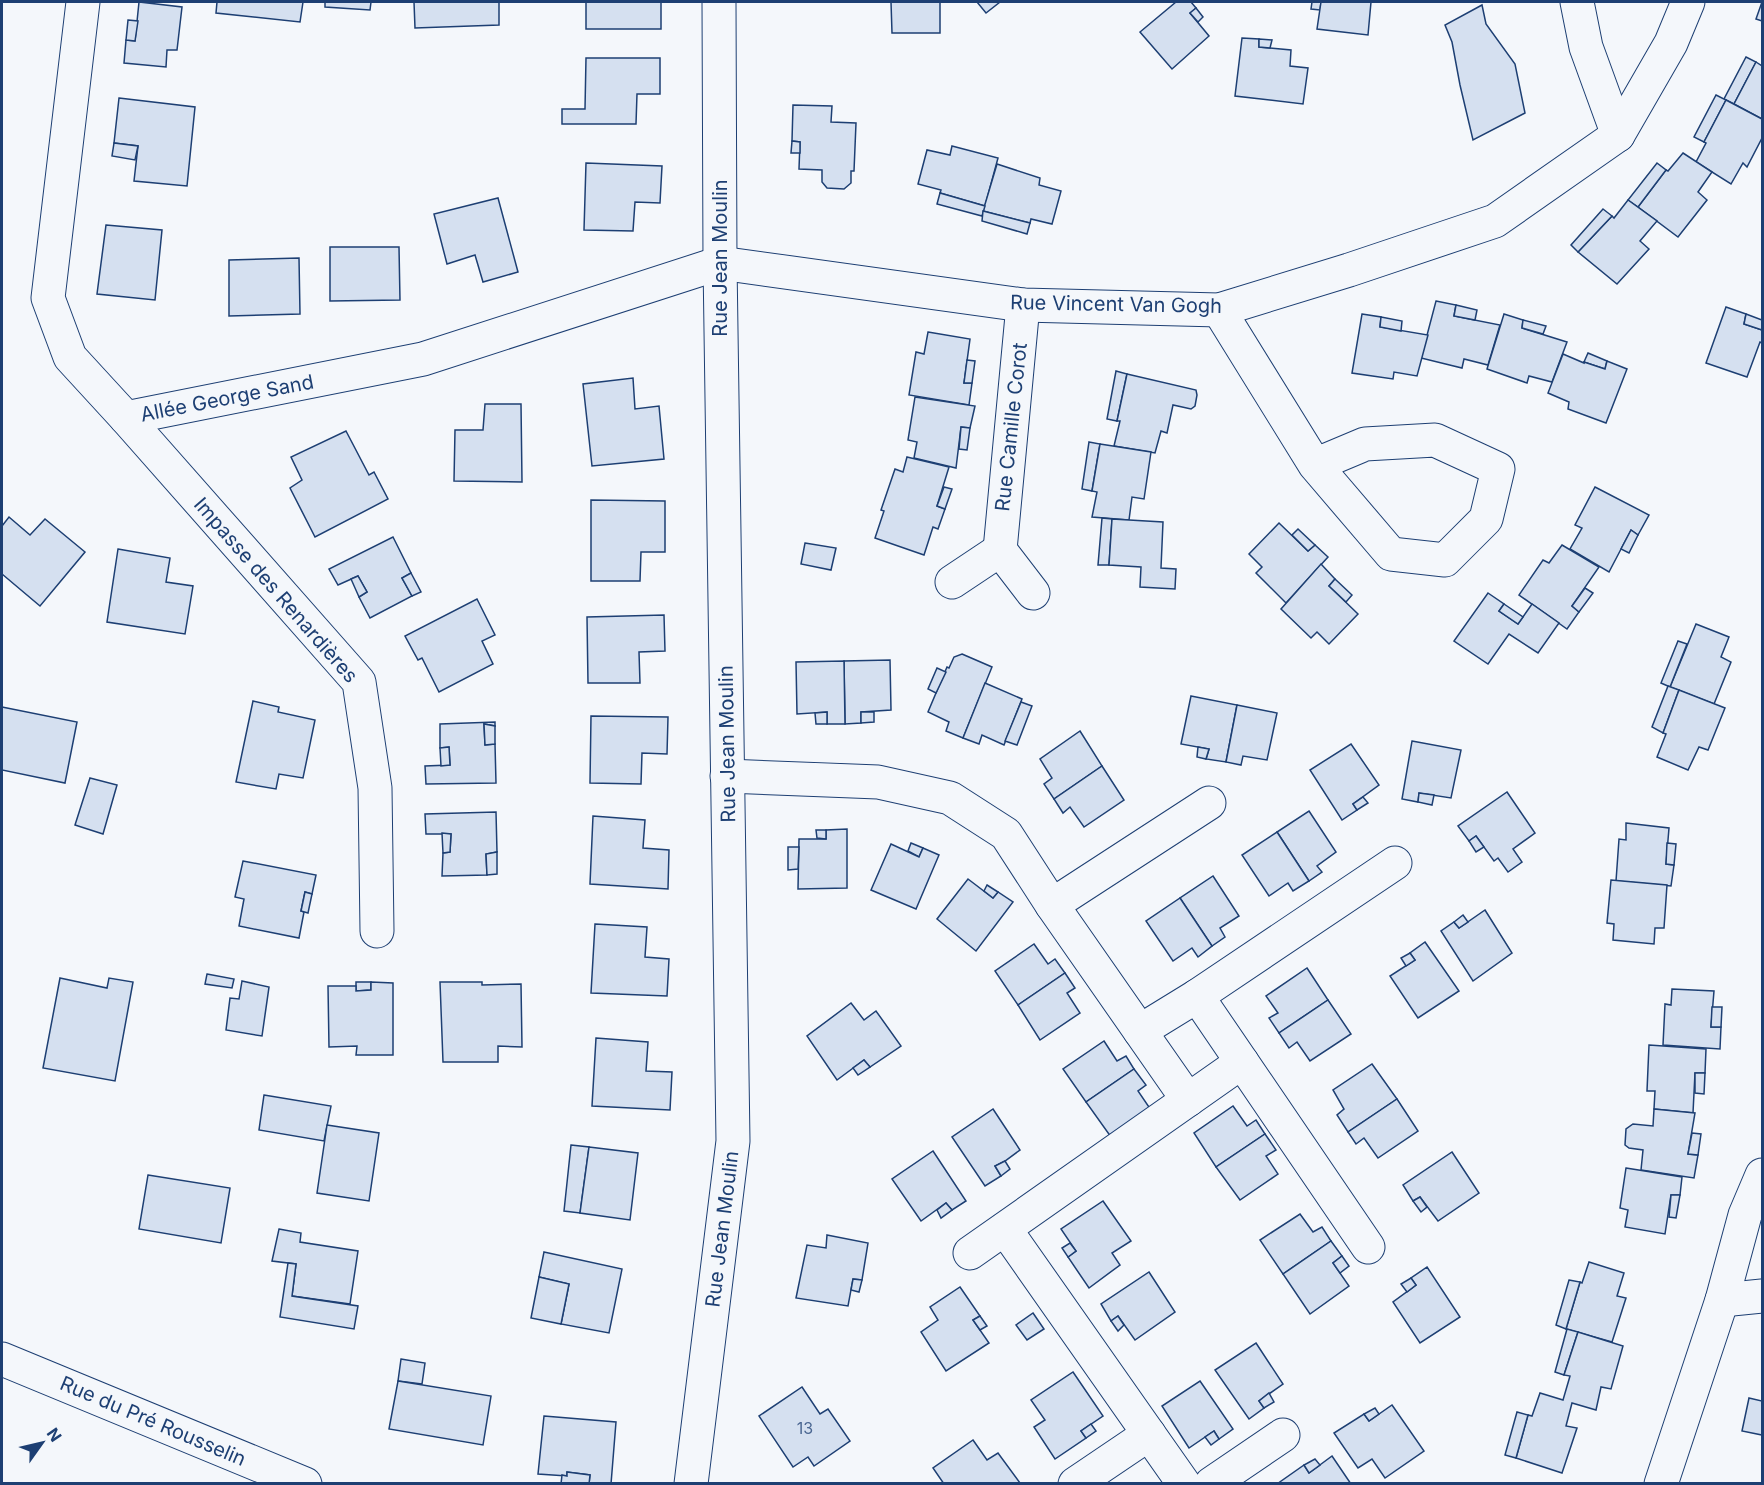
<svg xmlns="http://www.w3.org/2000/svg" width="1764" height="1485" font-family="Inter,sans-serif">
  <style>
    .building { fill: #d5e0f0; stroke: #1d3f73; stroke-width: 1.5 }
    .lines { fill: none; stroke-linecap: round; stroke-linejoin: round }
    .street-casing { stroke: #1d3f73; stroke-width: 35 }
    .street { stroke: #f4f7fb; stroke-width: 33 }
    .labels { text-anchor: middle; stroke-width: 4.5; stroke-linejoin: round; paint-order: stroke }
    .number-label { font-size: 16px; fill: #4b6792 }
    .street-label { font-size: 20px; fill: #1d3f73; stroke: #f4f7fb }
  </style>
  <rect width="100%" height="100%" fill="#f4f7fb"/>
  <g class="building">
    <polygon points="139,2 182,7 177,50 167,50 166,67 124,63 126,40 135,41"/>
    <polygon points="217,2 303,2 300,22 216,13"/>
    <polygon points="325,2 371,2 370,10 325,7"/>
    <polygon points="414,2 499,2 499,25 415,28"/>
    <rect x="586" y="2" width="75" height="27"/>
    <polygon points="891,2 940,2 940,33 892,33"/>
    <polygon points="977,2 1000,2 986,13"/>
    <polygon points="1176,2 1191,2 1196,8 1190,13 1209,36 1172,69 1140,32"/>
    <polygon points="1312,2 1321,2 1320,10 1311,9"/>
    <polygon points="1321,2 1371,2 1368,35 1317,29"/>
    <polygon points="1762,2 1762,21 1756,19"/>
    <polygon points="1482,5 1486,24 1515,64 1525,113 1473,140 1460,85 1452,42 1445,25"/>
    <polygon points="1196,8 1203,17 1198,22 1190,13"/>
    <polygon points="128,20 138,21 135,41 126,40"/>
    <polygon points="1242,38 1259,39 1259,47 1291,50 1290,66 1308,68 1303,104 1235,96"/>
    <polygon points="1259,39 1272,40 1270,48 1259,47"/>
    <polygon points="1746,57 1756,62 1734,104 1724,99"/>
    <polygon points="586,58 660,58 660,94 637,94 636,124 562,124 562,109 585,109"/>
    <polygon points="1756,62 1762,66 1762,119 1734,104"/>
    <polygon points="1716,95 1726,100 1704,142 1694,137"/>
    <polygon points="119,98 195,107 187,186 134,181 138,146 114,143"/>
    <polygon points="1726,100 1762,119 1762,138 1747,167 1743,163 1731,184 1696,162 1706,143 1704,142"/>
    <polygon points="793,105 832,106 831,122 856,123 854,171 851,171 851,183 844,189 827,188 822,182 822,170 799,169 800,142 792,141"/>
    <polygon points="792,141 800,142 800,153 791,153"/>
    <polygon points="114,143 138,146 135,160 112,156"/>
    <polygon points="952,146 998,158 985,206 940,193 941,190 918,184 927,150 950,155"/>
    <polygon points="1683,153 1712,172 1698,192 1707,200 1678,237 1638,207 1666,170 1668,171"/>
    <polygon points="586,163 662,166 660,203 635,202 633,231 584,230"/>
    <polygon points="1657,163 1666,170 1638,207 1628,200"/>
    <polygon points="997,164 1040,178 1039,185 1061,191 1052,224 1031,219 1030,223 983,211"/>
    <polygon points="940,193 985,206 982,216 937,204"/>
    <polygon points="498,198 518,272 483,282 475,255 447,264 434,214"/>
    <polygon points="1628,200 1657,221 1640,241 1649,249 1617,284 1578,252 1612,216 1614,218"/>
    <polygon points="1603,209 1612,216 1578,252 1571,245"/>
    <polygon points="983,211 1030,223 1027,234 982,221"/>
    <polygon points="106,225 162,230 155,300 97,294"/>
    <polygon points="330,247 399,247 400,300 330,301"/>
    <polygon points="299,258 300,314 229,316 229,260"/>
    <polygon points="1436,301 1456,305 1454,316 1500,325 1488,365 1464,359 1462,368 1421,358"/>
    <polygon points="1456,305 1477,310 1475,320 1454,316"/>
    <polygon points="1726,307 1746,314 1744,324 1762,330 1762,343 1760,342 1747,377 1706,363"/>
    <polygon points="1362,314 1381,317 1380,327 1428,335 1417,376 1394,372 1393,379 1352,373"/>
    <polygon points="1504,314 1523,320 1522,328 1567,342 1552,382 1529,376 1527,383 1487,369"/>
    <polygon points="1746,314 1762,320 1762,330 1744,324"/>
    <polygon points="1381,317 1402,321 1401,331 1380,327"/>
    <polygon points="1523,320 1546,326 1543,334 1522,328"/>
    <polygon points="928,332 970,339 964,383 972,383 969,405 909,395 916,352 924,354"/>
    <polygon points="1588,353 1607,361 1605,369 1584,362"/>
    <polygon points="1563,354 1584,363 1584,362 1605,369 1607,361 1627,369 1606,423 1568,409 1569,402 1548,393"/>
    <polygon points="967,360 975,361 972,383 964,383"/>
    <polygon points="1116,371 1127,374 1117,421 1107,419"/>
    <polygon points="1127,374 1196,390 1197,395 1195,406 1191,409 1173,405 1167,433 1161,431 1155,453 1114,446 1120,421 1117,421"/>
    <polygon points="633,378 635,409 659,406 664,459 592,466 583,384"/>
    <polygon points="915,397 975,406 970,428 961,427 956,468 914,458 917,442 908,440"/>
    <polygon points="485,404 521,404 522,482 454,481 455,430 483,430"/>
    <polygon points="961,427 970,428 967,450 959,449"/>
    <polygon points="346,431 369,475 374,472 388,499 315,537 290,488 302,480 291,457"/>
    <polygon points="1089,442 1100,444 1092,491 1082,489"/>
    <polygon points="1100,444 1151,452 1144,499 1132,497 1129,520 1092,517 1097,492 1092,491"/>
    <polygon points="907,457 949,467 937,506 945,509 938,529 933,527 924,555 875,538 884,511 881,510 895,469 903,472"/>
    <polygon points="944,487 952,489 945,509 937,506"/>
    <polygon points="1595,487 1649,515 1638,535 1631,530 1609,572 1570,549 1582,528 1575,525"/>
    <polygon points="591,500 665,501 665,552 641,552 640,581 591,581"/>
    <polygon points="9,517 30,535 45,519 85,552 40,606 2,574 2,526"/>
    <polygon points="1102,518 1112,519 1109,565 1098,565"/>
    <polygon points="1112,519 1163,522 1161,568 1176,569 1175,589 1140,587 1141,567 1109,565"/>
    <polygon points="1279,523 1308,551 1315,545 1328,557 1286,603 1256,573 1262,567 1249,554"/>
    <polygon points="1298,529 1315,545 1308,551 1292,535"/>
    <polygon points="1631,530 1638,535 1629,553 1621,549"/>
    <polygon points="393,537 411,573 402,578 412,596 370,618 359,597 367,592 358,576 338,585 329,569"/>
    <polygon points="805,543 836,548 831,570 801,564"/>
    <polygon points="1562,545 1599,567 1572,606 1579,612 1567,629 1519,595 1543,560 1549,563"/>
    <polygon points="118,549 170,558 166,582 193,586 185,634 107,622"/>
    <polygon points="1321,564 1335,579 1329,586 1358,614 1329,644 1317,632 1311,638 1281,609"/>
    <polygon points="411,573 421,592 412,596 402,578"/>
    <polygon points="358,576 367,592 359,597 351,579"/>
    <polygon points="1335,579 1352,595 1346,602 1329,586"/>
    <polygon points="1585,588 1593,593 1579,612 1572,606"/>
    <polygon points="1488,593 1504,604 1499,611 1518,624 1532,604 1559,623 1538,653 1509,634 1488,664 1454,641"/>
    <polygon points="477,599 495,635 482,641 493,664 439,692 422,658 418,660 405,636"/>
    <polygon points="1504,604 1523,617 1518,624 1499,611"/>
    <polygon points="664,615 665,651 639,652 640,683 588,683 587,617"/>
    <polygon points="1696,624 1729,637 1721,657 1731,662 1714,704 1670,687"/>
    <polygon points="1678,641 1687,644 1670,687 1661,683"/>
    <polygon points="962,654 992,667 963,738 946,731 949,722 928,712 947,667 949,668 954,657"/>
    <polygon points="890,660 891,710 861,712 861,723 845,724 844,661"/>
    <polygon points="844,661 845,724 827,724 827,712 797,714 796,662"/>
    <polygon points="937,668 946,672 936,693 928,689"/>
    <polygon points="985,683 1022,699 1004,745 982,735 979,744 963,738"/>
    <polygon points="1668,686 1679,690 1663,733 1652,727"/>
    <polygon points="1679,690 1725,708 1708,750 1699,747 1688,770 1657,757 1666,734 1663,733"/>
    <polygon points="1191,696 1237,705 1226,762 1206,759 1209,749 1181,744"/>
    <polygon points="253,701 279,707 278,712 315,720 303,778 279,774 276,789 236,782"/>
    <polygon points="1021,702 1032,706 1017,745 1005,741"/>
    <polygon points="1237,705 1277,713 1267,760 1243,756 1241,765 1226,762"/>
    <polygon points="2,707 77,722 65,783 2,770"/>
    <polygon points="827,712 827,724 816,724 815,713"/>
    <polygon points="861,712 874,712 874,722 861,723"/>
    <polygon points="591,716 668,717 667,754 642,753 641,784 590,783"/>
    <polygon points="495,722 495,726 484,724 485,745 495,744 496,783 426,784 425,766 450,765 449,747 440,748 440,724"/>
    <polygon points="484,724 495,726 495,744 485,745"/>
    <polygon points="1080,731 1102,766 1054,799 1044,784 1052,778 1040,759"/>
    <polygon points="1412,741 1461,750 1451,798 1419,793 1418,802 1402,799"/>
    <polygon points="1351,744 1379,785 1353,804 1357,810 1342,820 1310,770"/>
    <polygon points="449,747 450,765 441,766 440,748"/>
    <polygon points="1198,747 1209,749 1206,759 1197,757"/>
    <polygon points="1102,766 1124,800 1084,827 1070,807 1063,813 1054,799"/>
    <polygon points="90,778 117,785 103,834 75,825"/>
    <polygon points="1507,792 1535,833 1513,849 1522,862 1508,872 1498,858 1494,861 1476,836 1469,841 1458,826"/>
    <polygon points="1419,793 1434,795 1432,805 1418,802"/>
    <polygon points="1363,797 1368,803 1357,810 1353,804"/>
    <polygon points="1309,811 1336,852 1317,866 1322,872 1309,881 1277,832"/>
    <polygon points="496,812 497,852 486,854 487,875 442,876 443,853 450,852 451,834 426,834 425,814"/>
    <polygon points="593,816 645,820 643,848 669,850 668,889 590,884"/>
    <polygon points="1626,823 1669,828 1666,864 1674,865 1671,886 1616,881 1619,839 1626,840"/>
    <polygon points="847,829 847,888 798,889 799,839 826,839 826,830"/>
    <polygon points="816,830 826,830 826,839 817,838"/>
    <polygon points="1277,832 1309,881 1293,891 1288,883 1269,896 1242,855"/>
    <polygon points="442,833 451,834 450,852 443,853"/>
    <polygon points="1476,836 1484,847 1476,852 1469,841"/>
    <polygon points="911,843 923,848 919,857 908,851"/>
    <polygon points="1667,843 1676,844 1674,865 1666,864"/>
    <polygon points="891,844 919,857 923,848 939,855 916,909 871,890"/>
    <polygon points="788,847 799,847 798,869 788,870"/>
    <polygon points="497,852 497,874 487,875 486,854"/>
    <polygon points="243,861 316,875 312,894 305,892 301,911 304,912 299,938 239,926 244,899 235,897"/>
    <polygon points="1213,876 1239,916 1220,928 1225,937 1212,946 1180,898"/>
    <polygon points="968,879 993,898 998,892 1013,902 976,951 937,919"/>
    <polygon points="1611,880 1667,885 1664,928 1655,928 1654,944 1613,940 1614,924 1607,923"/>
    <polygon points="987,885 998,892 993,898 984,891"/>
    <polygon points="305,892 312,894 308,913 301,911"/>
    <polygon points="1180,898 1212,946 1198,957 1192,948 1173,961 1146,921"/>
    <polygon points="1485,910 1512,953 1473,981 1441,931 1454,922 1459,928"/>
    <polygon points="1463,915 1468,922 1459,928 1454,922"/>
    <polygon points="595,924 647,927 645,957 669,959 667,996 591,993"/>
    <polygon points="1425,942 1459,991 1418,1018 1390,976 1415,960 1410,953"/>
    <polygon points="1034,944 1048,964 1055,959 1065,973 1018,1005 995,971"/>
    <polygon points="1410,953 1415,960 1406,966 1401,958"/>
    <polygon points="1307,968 1328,1000 1279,1033 1269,1018 1278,1013 1266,996"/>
    <polygon points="1065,973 1075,988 1067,993 1080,1013 1040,1040 1018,1005"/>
    <polygon points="207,974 234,979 232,988 205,984"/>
    <polygon points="60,978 107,988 109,978 133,982 115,1081 43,1068"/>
    <polygon points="242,981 269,987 262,1036 226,1030 230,998 239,999"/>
    <polygon points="356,982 371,982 371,990 356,991"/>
    <polygon points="371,982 393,983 393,1055 356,1055 357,1046 329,1047 328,986 356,986 356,991 371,990"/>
    <polygon points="440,982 482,982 482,985 521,984 522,1047 498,1046 498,1062 443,1062"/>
    <polygon points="1672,989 1714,991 1711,1027 1721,1027 1720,1049 1663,1045 1665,1004 1671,1005"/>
    <polygon points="1328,1000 1351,1034 1310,1061 1297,1042 1289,1048 1279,1033"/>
    <polygon points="851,1003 864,1020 876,1011 901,1046 870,1067 864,1060 837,1080 807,1036"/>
    <polygon points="1712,1007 1722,1007 1721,1027 1711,1027"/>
    <polygon points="596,1038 648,1042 646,1071 672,1072 670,1110 592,1106"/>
    <polygon points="1104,1041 1117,1061 1126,1056 1134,1069 1086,1102 1063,1069"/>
    <polygon points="1649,1045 1706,1049 1705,1073 1695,1073 1693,1113 1654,1109 1655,1091 1647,1091"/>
    <polygon points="864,1060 870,1067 858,1075 853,1068"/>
    <polygon points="1372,1064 1397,1099 1348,1132 1337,1115 1344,1109 1333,1090"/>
    <polygon points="1134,1069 1146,1085 1138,1091 1151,1110 1111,1137 1086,1102"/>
    <polygon points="1695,1073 1705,1073 1704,1094 1695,1093"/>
    <polygon points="264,1095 331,1106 324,1141 259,1130"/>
    <polygon points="1397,1099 1418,1131 1378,1158 1364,1138 1356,1144 1348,1132"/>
    <polygon points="1233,1106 1247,1126 1256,1120 1265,1134 1216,1167 1194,1133"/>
    <polygon points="993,1109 1020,1150 1005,1161 995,1166 1001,1176 985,1186 952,1137"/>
    <polygon points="1654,1109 1695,1113 1688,1154 1698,1155 1694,1178 1641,1170 1643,1150 1629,1148 1625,1145 1626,1129 1633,1124 1653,1126"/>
    <polygon points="327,1125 379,1133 369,1201 317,1193"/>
    <polygon points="1692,1133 1701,1134 1698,1155 1688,1154"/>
    <polygon points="1265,1134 1276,1150 1266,1156 1278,1174 1240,1200 1216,1167"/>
    <polygon points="571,1145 589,1147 580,1213 564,1211"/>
    <polygon points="589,1147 638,1153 630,1220 580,1213"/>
    <polygon points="933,1151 966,1201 952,1210 946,1203 921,1221 892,1179"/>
    <polygon points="1452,1152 1479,1193 1438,1221 1420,1197 1413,1201 1403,1185"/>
    <polygon points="1005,1161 1010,1169 1001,1176 995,1166"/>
    <polygon points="1626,1168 1682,1177 1680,1195 1671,1195 1665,1234 1625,1227 1628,1210 1620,1208"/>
    <polygon points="148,1175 230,1188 221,1243 139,1229"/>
    <polygon points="1671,1195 1680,1195 1676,1218 1669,1217"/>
    <polygon points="1420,1197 1427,1207 1421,1212 1413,1201"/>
    <polygon points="1103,1201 1131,1241 1112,1253 1120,1265 1089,1288 1068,1257 1076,1251 1061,1229"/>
    <polygon points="946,1203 952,1210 941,1218 937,1210"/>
    <polygon points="1300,1214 1313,1232 1322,1227 1331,1241 1283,1274 1260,1240"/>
    <polygon points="279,1229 301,1233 300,1242 358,1251 350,1304 292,1296 296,1264 272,1261"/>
    <polygon points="827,1235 868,1243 862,1280 853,1279 848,1306 796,1298 807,1245 826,1248"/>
    <polygon points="1331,1241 1342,1256 1333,1263 1349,1286 1310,1314 1283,1274"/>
    <polygon points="1070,1243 1076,1251 1068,1257 1062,1248"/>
    <polygon points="544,1252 622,1269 609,1333 561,1324 569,1284 539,1277"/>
    <polygon points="1342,1256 1349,1266 1340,1273 1333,1263"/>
    <polygon points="1589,1262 1624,1273 1617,1296 1626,1298 1612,1342 1566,1329 1580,1282 1582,1283"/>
    <polygon points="288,1263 296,1264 292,1296 358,1306 354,1329 280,1317"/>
    <polygon points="1427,1267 1460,1317 1420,1343 1393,1302 1416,1285 1411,1278"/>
    <polygon points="1149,1272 1175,1312 1135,1340 1118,1316 1111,1321 1101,1304"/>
    <polygon points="539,1277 569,1284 561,1324 531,1318"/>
    <polygon points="1411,1278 1416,1285 1407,1292 1401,1284"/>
    <polygon points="853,1279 862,1280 859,1292 851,1290"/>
    <polygon points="1569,1280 1580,1282 1566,1329 1556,1325"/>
    <polygon points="960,1287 980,1316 973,1320 989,1343 946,1371 921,1332 938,1320 930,1307"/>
    <polygon points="1033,1313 1044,1329 1027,1340 1016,1325"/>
    <polygon points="980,1316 987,1326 980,1330 973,1320"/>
    <polygon points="1118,1316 1124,1325 1118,1331 1111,1321"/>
    <polygon points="1567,1329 1578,1332 1564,1375 1555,1372"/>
    <polygon points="1578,1332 1623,1346 1611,1389 1601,1387 1596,1410 1572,1403 1566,1426 1577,1428 1562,1473 1516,1458 1528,1415 1532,1416 1540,1393 1563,1400 1570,1376 1564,1375"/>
    <polygon points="1256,1343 1283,1384 1259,1401 1264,1408 1249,1419 1215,1370"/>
    <polygon points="401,1359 425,1363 422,1384 398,1381"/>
    <polygon points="1073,1372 1103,1416 1081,1431 1086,1438 1055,1459 1034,1427 1045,1420 1031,1400"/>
    <polygon points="398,1381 491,1396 483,1445 389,1429"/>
    <polygon points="1200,1381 1233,1429 1219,1439 1214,1431 1189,1448 1162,1406"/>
    <polygon points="802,1387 820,1414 828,1409 850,1441 814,1466 808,1457 793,1467 759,1416"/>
    <polygon points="1269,1393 1274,1402 1264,1408 1259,1401"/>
    <polygon points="1749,1398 1762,1401 1762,1435 1742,1431"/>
    <polygon points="1392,1405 1424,1451 1385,1478 1372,1459 1358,1468 1334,1433 1364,1414 1369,1421"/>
    <polygon points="1375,1408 1379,1414 1369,1421 1364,1414"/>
    <polygon points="1517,1412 1528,1415 1516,1458 1505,1455"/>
    <polygon points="544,1416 616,1422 611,1484 589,1484 590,1475 567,1472 567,1476 538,1474"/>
    <polygon points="1091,1424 1096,1431 1086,1438 1081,1431"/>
    <polygon points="1214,1431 1219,1439 1211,1445 1205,1437"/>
    <polygon points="973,1440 987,1460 998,1453 1020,1483 944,1484 933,1468"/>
    <polygon points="1332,1456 1351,1484 1277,1484 1304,1465 1309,1473"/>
    <polygon points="1315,1459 1320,1465 1309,1473 1304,1465"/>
    <polygon points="567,1472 590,1475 589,1484 561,1484 562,1475 567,1476"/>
  </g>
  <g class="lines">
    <g class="street-casing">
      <g id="street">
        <polyline points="83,2 48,298 70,357 126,418 423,359 720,263 1023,305 1219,310 1349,270 1495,221 1618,135 1671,43 1688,2"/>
        <polyline points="1577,2 1586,47 1618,135"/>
        <polyline points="1023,305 1000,550 1033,593"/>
        <polyline points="1219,310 1315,465 1391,554 1445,560 1486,519 1498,469 1435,440 1365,444 1315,465"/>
        <polyline points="126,418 359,682 375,788 377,931"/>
        <polyline points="952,582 1000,550"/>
        <polyline points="727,776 878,782 950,798 1006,834 1052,905 1188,1100"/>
        <polyline points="1052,905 1209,803"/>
        <polyline points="1197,996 1368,1247"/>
        <polyline points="1140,1031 1197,996 1395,863"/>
        <polyline points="1005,1229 1184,1484"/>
        <polyline points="970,1253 1242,1062"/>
        <polyline points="1722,1300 1762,1296"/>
        <polyline points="2,1359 305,1484"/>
        <polyline points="691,1484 733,1141 720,263 719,2"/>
        <polyline points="1075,1484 1149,1434"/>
        <polyline points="1211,1484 1283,1435"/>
        <polyline points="1661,1484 1722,1300 1745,1215 1762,1175"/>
      </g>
    </g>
    <use href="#street" class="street"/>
  </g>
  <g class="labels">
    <g class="number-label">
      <text x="805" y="1434">13</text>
    </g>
    <g class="street-label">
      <text transform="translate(720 258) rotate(-90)" y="7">Rue Jean Moulin</text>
      <text transform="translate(1116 304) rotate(1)" y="7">Rue Vincent Van Gogh</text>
      <text transform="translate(227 398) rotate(-11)" y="7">Allée George Sand</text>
      <text transform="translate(1011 427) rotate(-84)" y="7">Rue Camille Corot</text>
      <text transform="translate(276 590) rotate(49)" y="7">Impasse des Renardières</text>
      <text transform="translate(727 744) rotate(-91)" y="7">Rue Jean Moulin</text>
      <text transform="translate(722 1229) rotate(-83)" y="7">Rue Jean Moulin</text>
      <text transform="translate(153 1421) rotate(23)" y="7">Rue du Pré Rousselin</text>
    </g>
  </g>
  <rect width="1764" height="1485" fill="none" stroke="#1d3f73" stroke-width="6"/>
  <g transform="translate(42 1443) rotate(56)" stroke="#f4f7fb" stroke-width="4.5" paint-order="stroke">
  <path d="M0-4.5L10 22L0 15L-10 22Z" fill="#1d3f73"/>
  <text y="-9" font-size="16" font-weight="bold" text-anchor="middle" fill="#1d3f73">N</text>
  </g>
</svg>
